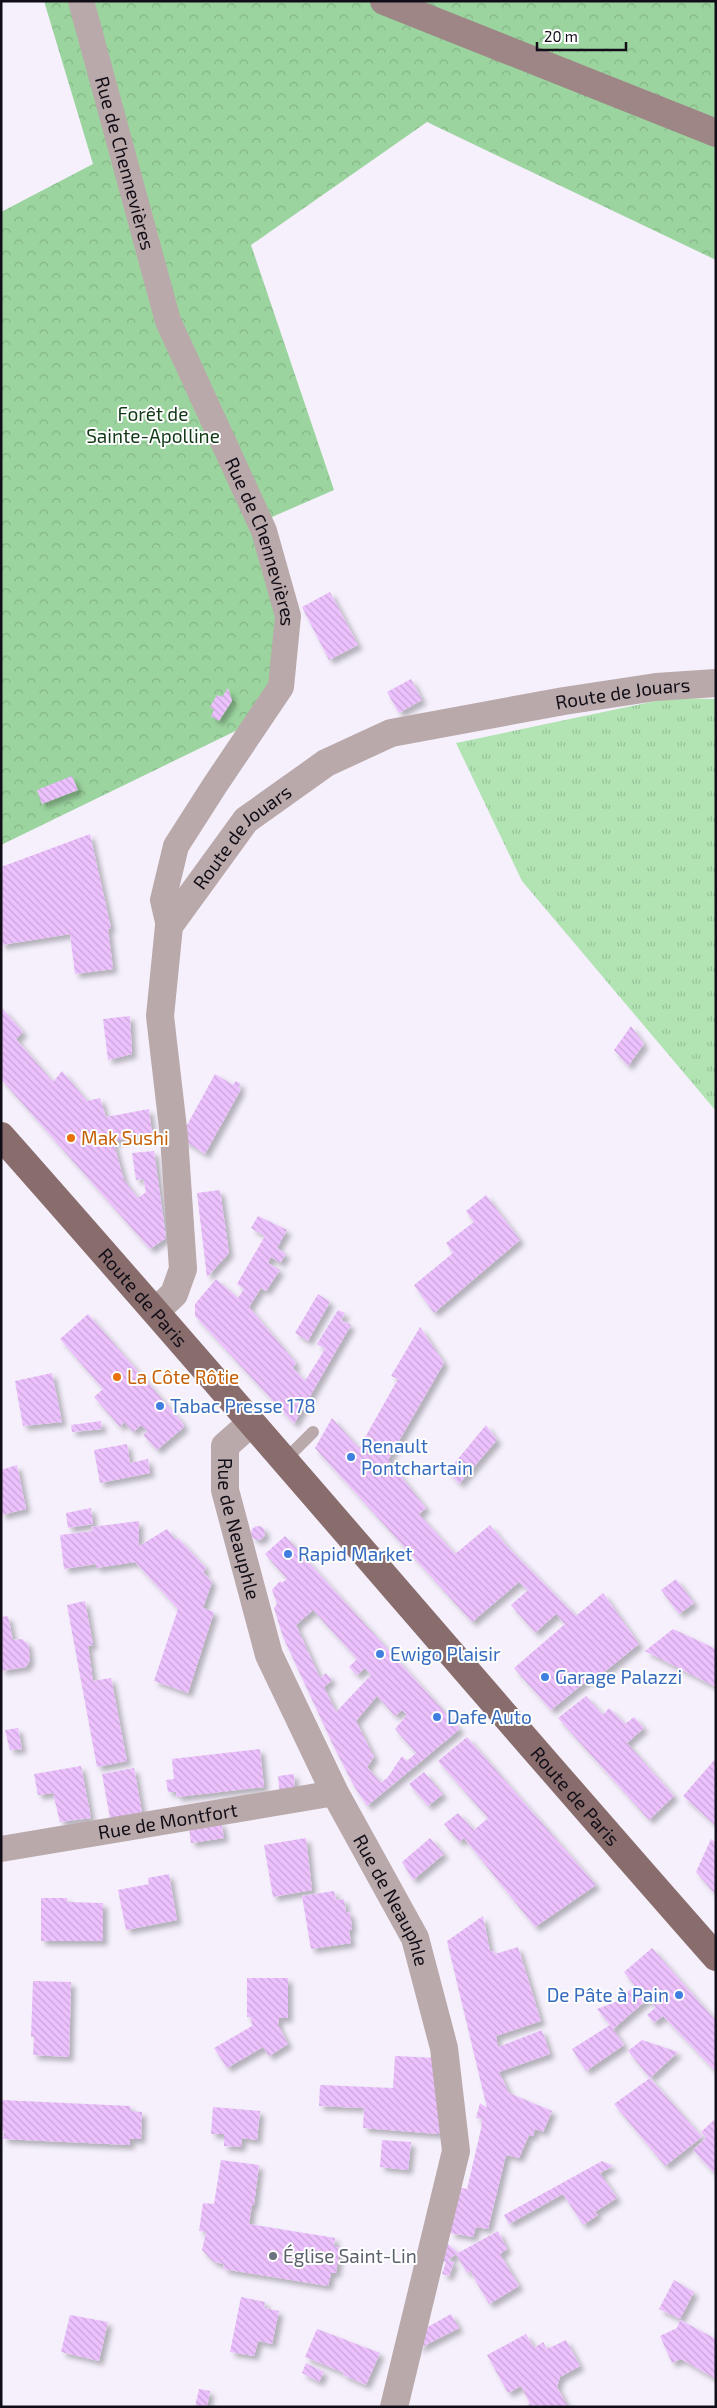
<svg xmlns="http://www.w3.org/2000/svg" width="717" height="2408" font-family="'Exo 2',sans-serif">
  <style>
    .grass { fill: url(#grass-tufts) }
    .forest { fill: url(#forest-crowns) }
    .building { fill: url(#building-back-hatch); fill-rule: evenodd; filter: url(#shadow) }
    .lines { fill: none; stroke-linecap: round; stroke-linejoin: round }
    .service { stroke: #baa9aa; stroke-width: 12 }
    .minor { stroke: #baa9aa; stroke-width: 26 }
    .tertiary { stroke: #baa9aa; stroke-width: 28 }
    .secondary { stroke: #9e8686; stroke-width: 28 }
    .primary { stroke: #896d6d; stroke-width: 28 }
    .food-dot { fill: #e8710a; stroke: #fff; stroke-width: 2 }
    .shop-dot { fill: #3f7fe0; stroke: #fff; stroke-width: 2 }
    .worship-dot { fill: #6b7280; stroke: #fff; stroke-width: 2 }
    .labels { text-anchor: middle; stroke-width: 4; stroke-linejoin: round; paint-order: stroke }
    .street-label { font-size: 19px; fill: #120e18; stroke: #fff }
    .park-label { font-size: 19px; fill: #123a17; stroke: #fff }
    .food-label { font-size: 19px; fill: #c56008; stroke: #fff; text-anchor: start }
    .shop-label { font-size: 19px; fill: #366cbe; stroke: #fff; text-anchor: start }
    .worship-label { font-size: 19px; fill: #5b616d; stroke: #fff; text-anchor: start }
  </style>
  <defs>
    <pattern id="grass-tufts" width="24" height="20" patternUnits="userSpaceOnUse" patternTransform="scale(1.25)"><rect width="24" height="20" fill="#b1e3b3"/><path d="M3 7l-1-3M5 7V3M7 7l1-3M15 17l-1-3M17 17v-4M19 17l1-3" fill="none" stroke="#97c299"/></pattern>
    <pattern id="forest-crowns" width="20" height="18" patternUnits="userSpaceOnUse" patternTransform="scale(1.25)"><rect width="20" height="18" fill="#9cd49f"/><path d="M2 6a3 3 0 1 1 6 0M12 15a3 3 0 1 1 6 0" fill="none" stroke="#85b588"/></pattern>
    <pattern id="building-back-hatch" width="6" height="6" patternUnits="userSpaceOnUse" patternTransform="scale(1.25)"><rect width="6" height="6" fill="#ecc1fd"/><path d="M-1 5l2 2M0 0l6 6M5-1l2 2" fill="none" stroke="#c9a5d8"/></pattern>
    <filter id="shadow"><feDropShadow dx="4.5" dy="4.5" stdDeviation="2.5" flood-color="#0004"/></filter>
  </defs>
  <rect width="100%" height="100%" fill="#f5f0fc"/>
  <polygon class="grass" points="670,698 716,699 716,1111 522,881 456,743"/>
  <polygon class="forest" points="44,1 716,1 716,260 427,122 251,245 334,490 272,517 280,652 256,721 1,845 1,212 93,164"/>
  <g class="building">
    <polygon points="330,592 358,645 329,660 302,607"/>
    <polygon points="411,679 422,700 399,713 387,692"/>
    <polygon points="228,688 232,701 219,721 211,716 214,710 210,707 217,695 222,697"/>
    <polygon points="72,776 78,790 42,804 37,790"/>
    <polygon points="90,834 111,928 108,929 113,969 75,974 70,934 1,945 1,867"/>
    <polygon points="1,1007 23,1032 16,1039 53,1082 62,1071 87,1101 100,1098 106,1117 149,1109 152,1133 113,1141 124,1180 138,1198 146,1192 143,1179 136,1180 132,1153 154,1151 166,1238 150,1249 1,1079"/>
    <polygon points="130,1016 132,1054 108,1060 103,1019"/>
    <polygon points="631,1026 644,1044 628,1066 614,1050"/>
    <polygon points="215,1074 233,1085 236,1081 241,1084 238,1088 241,1089 205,1154 180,1138"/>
    <polygon points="220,1190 229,1253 207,1277 197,1193"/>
    <polygon points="486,1195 520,1240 434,1313 414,1285 453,1253 446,1243 474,1222 466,1211"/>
    <polygon points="258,1216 287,1230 277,1248 286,1254 280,1263 271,1257 268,1263 280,1270 266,1291 261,1288 249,1307 296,1363 293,1368 305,1381 325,1349 317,1344 338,1310 345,1313 341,1320 351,1325 294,1424 195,1316 195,1304 216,1279 238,1298 244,1289 237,1284 265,1236 251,1228"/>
    <polygon points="318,1294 330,1302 308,1341 295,1333"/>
    <polygon points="88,1314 182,1422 184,1427 157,1450 143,1435 147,1431 141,1425 133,1432 124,1422 120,1427 94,1397 103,1389 60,1339"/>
    <polygon points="420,1327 444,1363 388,1460 426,1508 419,1514 455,1554 490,1525 507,1546 576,1616 603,1593 639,1644 603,1673 589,1679 551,1710 514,1668 565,1624 556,1614 535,1633 511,1605 528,1590 519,1582 472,1622 315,1448 332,1418 359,1448 398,1379 391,1376"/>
    <polygon points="52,1373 62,1422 23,1426 15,1381"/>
    <polygon points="101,1421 102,1429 72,1432 71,1425"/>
    <polygon points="486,1425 497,1440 459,1484 448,1471"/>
    <polygon points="127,1444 130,1463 148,1459 150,1473 100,1483 94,1450"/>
    <polygon points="17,1465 26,1509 1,1515 1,1470"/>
    <polygon points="91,1508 93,1524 68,1528 66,1513"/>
    <polygon points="139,1521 139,1546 167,1529 176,1540 178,1538 206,1568 203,1572 212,1582 203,1608 214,1612 188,1693 154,1681 178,1609 135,1562 96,1568 96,1564 64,1569 60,1535 93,1531 91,1527"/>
    <circle cx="258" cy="1533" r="7"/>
    <path d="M285 1536 460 1729 367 1806 354 1786 334 1747 283 1637 274 1608 277 1604 272 1590 280 1581 282 1583 287 1579 265 1554ZM313 1610 357 1659 349 1667 357 1675 365 1668 371 1675 336 1712 324 1687 332 1680 326 1673 320 1678 296 1625ZM377 1696 395 1716 402 1710 407 1715 395 1729 416 1753 407 1761 402 1756 388 1777 381 1783 367 1767 374 1757 356 1721Z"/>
    <polygon points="676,1579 694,1603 679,1614 661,1590"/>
    <polygon points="85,1601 93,1645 88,1646 93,1681 111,1678 127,1761 97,1767 67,1605"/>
    <polygon points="8,1616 13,1640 22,1639 28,1644 30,1660 26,1667 1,1671 1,1617"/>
    <polygon points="673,1629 716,1649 716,1687 645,1651"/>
    <polygon points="586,1696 603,1715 609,1708 625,1724 634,1717 644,1728 627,1743 674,1796 649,1820 558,1718"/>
    <polygon points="18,1728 22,1749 10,1750 5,1730"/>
    <polygon points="467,1737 596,1885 535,1927 464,1838 459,1842 444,1824 458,1813 474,1830 488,1818 438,1761"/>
    <polygon points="260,1749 264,1787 177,1797 176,1792 168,1792 166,1780 174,1779 172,1759"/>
    <polygon points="716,1758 716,1826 683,1796"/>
    <polygon points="81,1766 91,1818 60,1822 53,1793 38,1795 34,1774"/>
    <polygon points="134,1768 142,1812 110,1818 102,1774"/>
    <polygon points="424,1772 443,1794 428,1806 409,1784"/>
    <polygon points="294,1774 295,1793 280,1795 278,1776"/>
    <polygon points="221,1822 224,1838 191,1843 189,1827"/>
    <polygon points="306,1838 312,1890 273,1897 264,1845"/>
    <polygon points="430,1838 444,1854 413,1880 402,1862"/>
    <polygon points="711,1839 716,1843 716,1895 696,1872"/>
    <polygon points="169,1874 177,1920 126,1930 118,1890 149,1884 148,1878"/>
    <polygon points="334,1891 336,1900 344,1899 346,1913 350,1912 352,1929 349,1930 351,1943 311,1949 302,1896"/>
    <polygon points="41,1898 67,1898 67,1902 103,1903 103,1941 41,1941"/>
    <polygon points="483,1916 490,1951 494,1951 495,1954 518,1947 541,2021 496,2036 498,2047 542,2030 550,2054 499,2072 509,2093 552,2111 543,2132 535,2129 533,2136 529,2135 519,2158 506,2155 488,2229 476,2227 473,2237 450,2233 461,2188 467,2189 481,2129 482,2119 476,2118 480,2103 487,2108 447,1941"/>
    <polygon points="652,1948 716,2021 716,2072 663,2016 654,2023 647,2015 656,2007 648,1999 613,2029 624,2045 586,2071 572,2049 610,2025 597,2009 626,1998 623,1995 635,1986 624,1972"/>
    <polygon points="247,1978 288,1978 288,2018 279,2018 278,2025 288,2044 269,2056 263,2047 227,2068 214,2048 252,2026 251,2017 247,2017"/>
    <polygon points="33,1981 71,1982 69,2057 33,2055 34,2037 31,2037"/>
    <polygon points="642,2040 678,2052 650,2078 628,2051"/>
    <polygon points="395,2056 437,2058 445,2103 439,2134 363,2128 364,2108 319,2106 320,2085 393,2088"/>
    <polygon points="650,2078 702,2137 665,2166 614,2104"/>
    <polygon points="1,2100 130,2106 131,2111 142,2112 141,2139 130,2139 130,2145 3,2139 4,2131 1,2130"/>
    <polygon points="213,2107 260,2111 257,2140 242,2138 241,2147 224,2146 224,2134 211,2134"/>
    <polygon points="716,2118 716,2168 713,2172 693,2150 706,2138 701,2132"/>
    <polygon points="382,2140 411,2142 408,2170 380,2167"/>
    <polygon points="221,2160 259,2165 254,2205 252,2205 249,2224 335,2238 334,2246 340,2248 336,2273 331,2273 328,2286 223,2269 224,2264 214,2262 202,2250 206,2232 199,2231 203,2203 214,2204"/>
    <polygon points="602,2161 613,2166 600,2173 617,2198 595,2212 598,2215 583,2225 563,2194 509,2224 504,2215"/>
    <polygon points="498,2231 507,2249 500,2254 519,2286 489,2304 470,2271 467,2273 456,2254 448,2260 454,2262 449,2276 442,2274 446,2262 443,2261 447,2243 458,2253"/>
    <polygon points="674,2280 694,2292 680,2319 659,2309"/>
    <polygon points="241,2297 265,2302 264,2308 279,2311 272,2344 258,2341 254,2356 230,2352"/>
    <polygon points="451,2314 459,2328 418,2349 424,2329"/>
    <polygon points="70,2315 108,2322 99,2361 61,2352"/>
    <polygon points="680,2320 716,2339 716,2379 681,2359 672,2363 660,2336 677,2328"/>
    <polygon points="317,2329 380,2353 366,2385 343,2375 344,2373 305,2357"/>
    <polygon points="526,2334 534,2348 543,2342 547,2349 566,2340 580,2366 560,2377 557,2387 568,2407 524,2407 530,2404 521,2386 508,2393 487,2355"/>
    <polygon points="306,2363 324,2372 319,2382 302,2373"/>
    <polygon points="199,2389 210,2391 207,2407 195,2407"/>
  </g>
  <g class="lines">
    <polyline class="service" points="284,1461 313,1432"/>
    <g class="minor">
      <path id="s1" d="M81 1 168 321 264 531 288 616 281 687 215 785 176 846 163 900 169 926"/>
      <path id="s2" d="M1 1849 335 1793"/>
    </g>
    <g class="tertiary">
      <path id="s3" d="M156 1311 174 1294 183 1269 174 1137 160 1016 169 926 246 820 326 763 391 733 564 701 656 687 716 683"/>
      <path id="s4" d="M251 1423 225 1446V1490L269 1655 335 1793 415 1938 444 2048 456 2151 394 2407"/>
    </g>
    <polyline class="secondary" points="384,1 716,133"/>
    <path class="primary" id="s5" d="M1 1136C242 1408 476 1685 716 1957"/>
  </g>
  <g class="food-dot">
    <circle cx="71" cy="1138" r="5"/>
    <circle cx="117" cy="1377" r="5"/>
  </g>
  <g class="shop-dot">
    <circle cx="160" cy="1406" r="5"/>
    <circle cx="351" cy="1457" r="5"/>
    <circle cx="288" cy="1554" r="5"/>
    <circle cx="380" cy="1654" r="5"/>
    <circle cx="545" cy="1677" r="5"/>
    <circle cx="437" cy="1717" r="5"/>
    <circle cx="679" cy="1995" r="5"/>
  </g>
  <circle class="worship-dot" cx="273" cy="2256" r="5"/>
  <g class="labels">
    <g class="street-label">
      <text dy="7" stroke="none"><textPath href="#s1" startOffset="168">Rue de Chennevières</textPath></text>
      <text dy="7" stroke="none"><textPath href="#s1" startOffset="572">Rue de Chennevières</textPath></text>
      <text dy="7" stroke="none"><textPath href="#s3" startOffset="932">Route de Jouars</textPath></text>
      <text dy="7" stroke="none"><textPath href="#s3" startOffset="512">Route de Jouars</textPath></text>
      <text dy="7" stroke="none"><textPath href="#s5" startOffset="215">Route de Paris</textPath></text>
      <text dy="7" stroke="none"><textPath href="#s4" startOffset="119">Rue de Neauphle</textPath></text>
      <text dy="7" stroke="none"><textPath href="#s5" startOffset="875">Route de Paris</textPath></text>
      <text dy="7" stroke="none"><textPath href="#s2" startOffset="169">Rue de Montfort</textPath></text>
      <text dy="7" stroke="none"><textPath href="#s4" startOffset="524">Rue de Neauphle</textPath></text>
    </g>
    <g class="park-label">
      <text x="153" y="421">Forêt de<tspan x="153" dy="22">Sainte-Apolline</tspan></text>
    </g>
    <g class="food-label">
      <text x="81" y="1145">Mak Sushi</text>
      <text x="127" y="1384">La Côte Rôtie</text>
    </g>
    <g class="shop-label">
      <text x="170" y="1413">Tabac Presse 178</text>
      <text x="361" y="1453">Renault<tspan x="361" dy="22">Pontchartain</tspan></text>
      <text x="298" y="1561">Rapid Market</text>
      <text x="390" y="1661">Ewigo Plaisir</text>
      <text x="555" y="1684">Garage Palazzi</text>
      <text x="447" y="1724">Dafe Auto</text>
      <text x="669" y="2002" text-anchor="end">De Pâte à Pain</text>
    </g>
    <g class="worship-label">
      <text x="283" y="2263">Église Saint-Lin</text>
    </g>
  </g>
  <rect width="717" height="2408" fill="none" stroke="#120e18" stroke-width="5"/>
  <path d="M537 42v8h89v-8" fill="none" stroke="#120e18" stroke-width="2.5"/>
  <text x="544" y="42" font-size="15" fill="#120e18" stroke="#ffffff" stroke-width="4" paint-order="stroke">20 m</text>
</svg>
